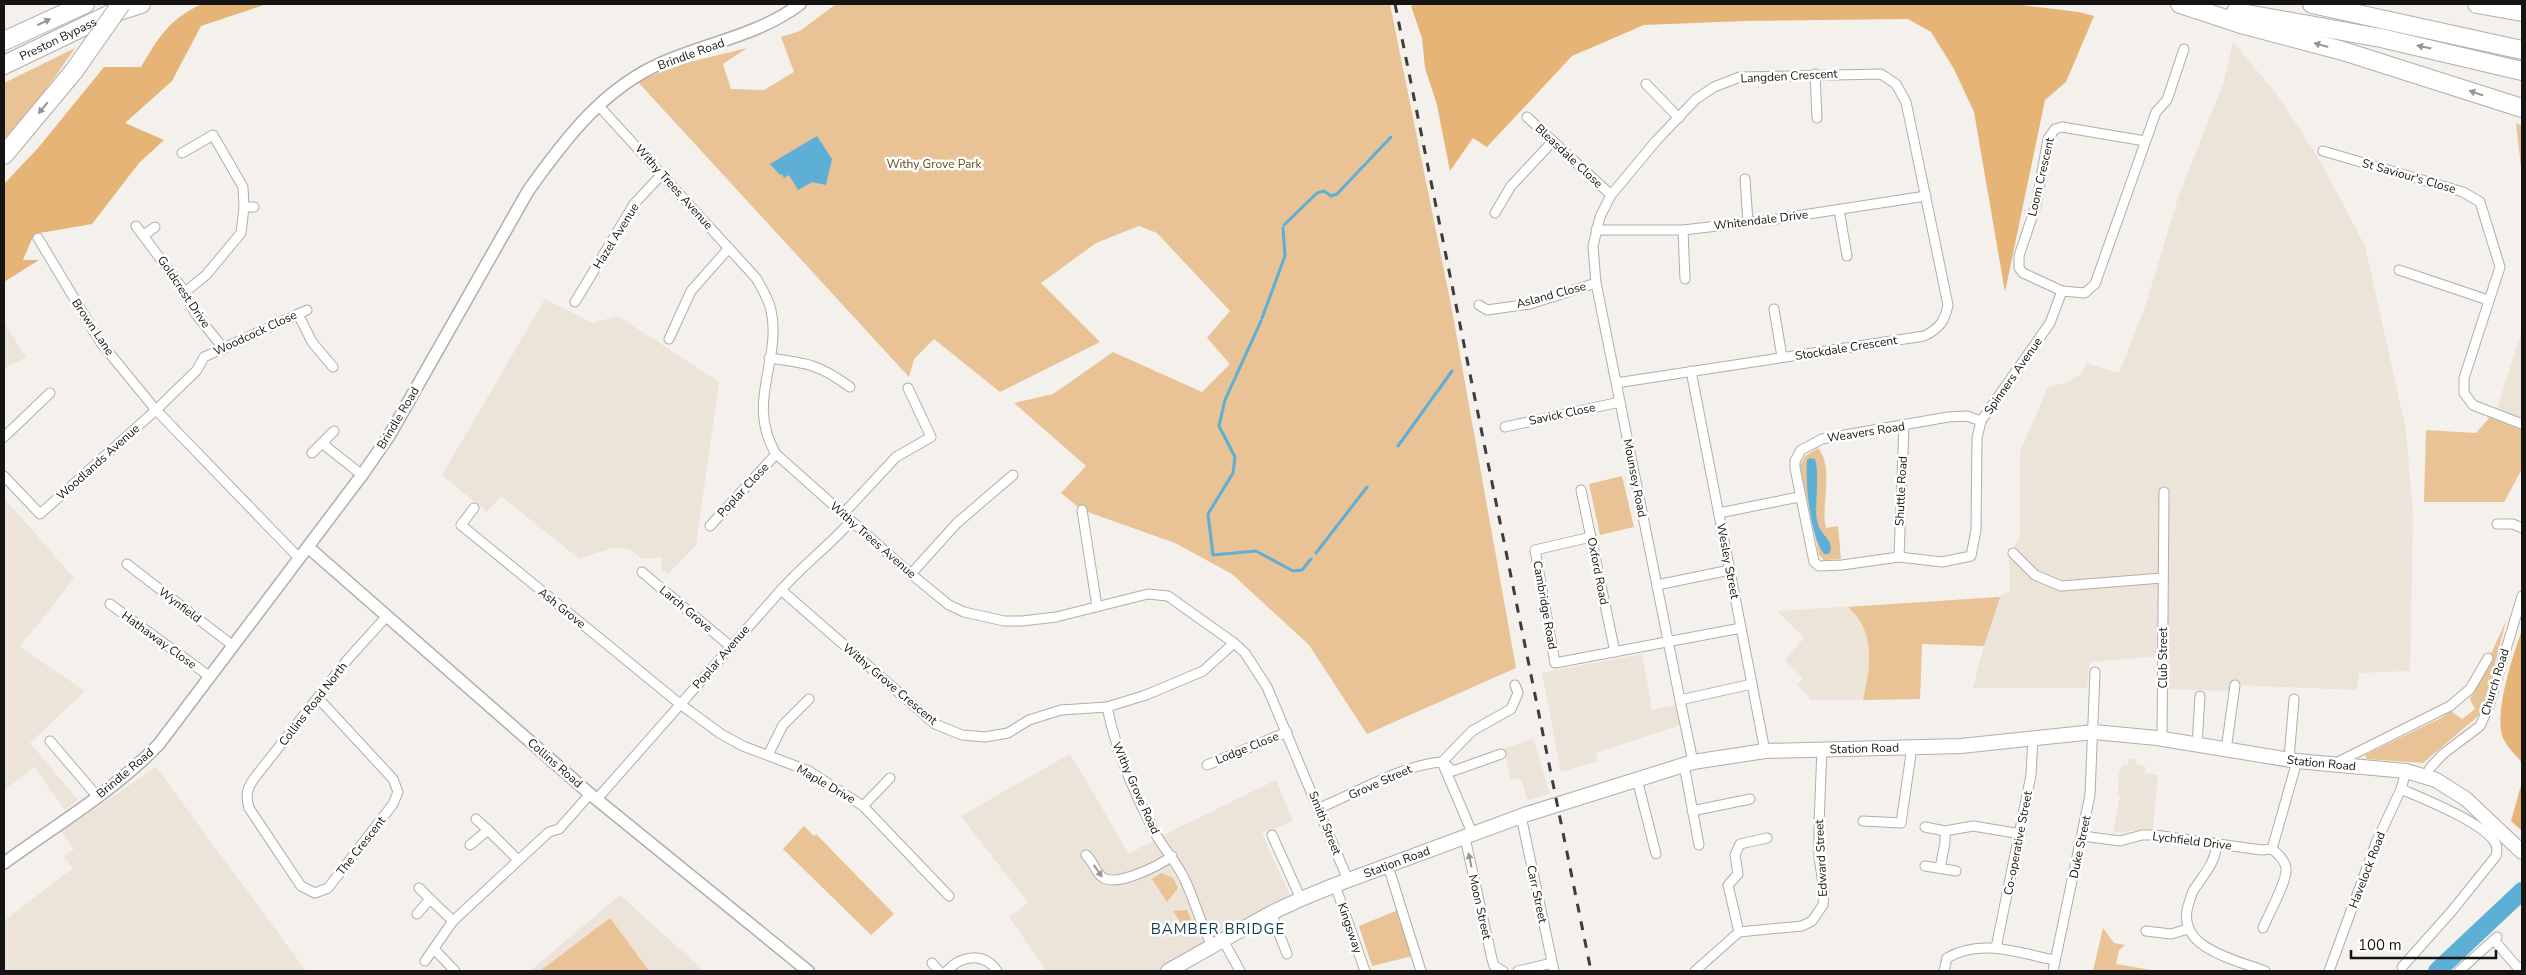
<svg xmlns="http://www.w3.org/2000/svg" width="2526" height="975" font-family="'Nunito Sans',sans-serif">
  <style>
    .built { fill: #ece3d9 }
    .green { fill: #e9c295 }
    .forest { fill: #e7b477 }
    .water { fill: #5dafd6 }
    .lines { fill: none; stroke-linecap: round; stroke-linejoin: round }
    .stream { stroke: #5dafd6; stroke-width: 3 }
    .river { stroke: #5dafd6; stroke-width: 18 }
    .minor-casing { stroke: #b1aeaa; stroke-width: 11 }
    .tertiary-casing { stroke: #b1aeaa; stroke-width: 14 }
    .secondary-casing { stroke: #b1aeaa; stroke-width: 16 }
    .motorway-casing { stroke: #b1aeaa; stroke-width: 20 }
    .minor { stroke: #fff; stroke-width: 9 }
    .tertiary { stroke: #fff; stroke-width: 11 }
    .secondary { stroke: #fff; stroke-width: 14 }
    .motorway { stroke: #fff; stroke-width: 18 }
    .rail { stroke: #3e3d3b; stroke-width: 3; stroke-dasharray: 9 9; stroke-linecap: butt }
    .motorway-bridge-casing { stroke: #b1aeaa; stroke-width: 20; stroke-linecap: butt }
    .motorway-bridge { stroke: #fff; stroke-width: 18 }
    .oneway { fill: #969594 }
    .labels { text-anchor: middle; stroke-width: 5; stroke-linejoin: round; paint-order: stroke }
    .street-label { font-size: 12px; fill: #151412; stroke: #fff }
    .park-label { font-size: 12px; fill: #6c4a1c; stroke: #fff }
    .quarter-label { font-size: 15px; letter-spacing: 1px; fill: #0e3e52; stroke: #fff }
  </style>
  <rect width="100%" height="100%" fill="#f4f1ed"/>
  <g class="built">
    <polygon points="2233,42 2275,92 2321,162 2365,246 2406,430 2413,515 2410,671 2359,673 2357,690 2235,685 2231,686 2229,691 2163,689 2162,656 2090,662 2087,688 1973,688 1984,646 1922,644 1920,699 1811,700 1797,685 1803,678 1785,660 1804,638 1777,611 2000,597 2010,591 2009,558 2020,535 2020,452 2048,387 2069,382 2082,373 2086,363 2119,373 2146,304 2178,198 2224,81"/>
    <polygon points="545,299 592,323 618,316 719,382 696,545 668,574 662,570 661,557 643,559 629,549 612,548 579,559 501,496 487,512 442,475"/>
    <polygon points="4,323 26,357 4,369"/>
    <polygon points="2522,330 2522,418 2497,409"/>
    <polygon points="4,498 74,578 20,647 85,691 30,743 78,800 65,810 34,767 4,790"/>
    <polygon points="1642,654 1652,710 1676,705 1681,725 1596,753 1598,761 1561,772 1542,673"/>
    <polygon points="1533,738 1550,794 1527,800 1522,781 1519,778 1511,780 1504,749"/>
    <polygon points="1070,754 1129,854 1157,838 1276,780 1293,821 1262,833 1291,898 1210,939 1158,971 1042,971 1045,969 1009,917 1028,903 961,816"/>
    <polygon points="2129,758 2136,760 2136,764 2146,767 2145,773 2158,775 2153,828 2113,833 2120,796 2118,795 2119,772 2122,765 2128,765"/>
    <polygon points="156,767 306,971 4,971 4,921 73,868 64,856 74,849 61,832"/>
    <polygon points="620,895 704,971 530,971"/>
  </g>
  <g class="green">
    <polygon points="836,4 1390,4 1452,310 1516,668 1367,734 1309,645 1232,574 1175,543 1082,510 1061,493 1086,466 1014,403 1053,394 1113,352 1202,392 1230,364 1207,338 1230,311 1157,233 1139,226 1096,243 1041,283 1100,342 1000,392 934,339 914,359 909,377 637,81 686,63 747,48 723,64 731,89 764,90 794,72 781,37 800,31"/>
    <polygon points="75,48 43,94 4,140 4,83"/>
    <polygon points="2516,123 2522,126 2522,176"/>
    <polygon points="2490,417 2522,430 2522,469 2504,502 2424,502 2426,430 2476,433"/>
    <path d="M1818 448C1835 469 1820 504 1826 528L1838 526 1841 559 1824 560 1819 555 1800 466 1805 456Z"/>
    <polygon points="1622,476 1634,527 1600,535 1589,484"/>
    <path d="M2000 597 1984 646 1922 644 1920 699 1863 700C1871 667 1876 631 1848 607Z"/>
    <polygon points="2506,621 2484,706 2477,717 2423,763 2367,759 2365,755 2441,718 2451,711 2462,719 2475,709 2470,699 2493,659 2490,656"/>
    <polygon points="804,826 814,836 816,834 894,914 871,935 783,849"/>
    <polygon points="1161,873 1173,878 1178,888 1167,902 1152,879"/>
    <polygon points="1187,910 1194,927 1187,932 1173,911"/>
    <polygon points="1398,910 1413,956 1372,966 1359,926"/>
    <polygon points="610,918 649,971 540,971"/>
    <polygon points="2103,928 2114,943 2125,945 2119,950 2116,964 2157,971 2093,971"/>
  </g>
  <g class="forest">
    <path d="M202 4H267L201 26 172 81 125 123 164 140 139 163 92 224 34 234 23 260H39L4 282V184L38 148 104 67H141C159 37 169 19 202 4Z"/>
    <polygon points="1415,4 2013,4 2079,12 2094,16 2066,82 2045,100 2005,292 1974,112 1954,69 1931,32 1908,19 1744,21 1644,25 1572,56 1487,147 1473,138 1450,171 1437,105 1425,68 1422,38 1411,6"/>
    <path d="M2522 630V763C2516 755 2504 744 2502 735 2495 709 2513 655 2522 630Z"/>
    <polygon points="2522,782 2522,831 2511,821"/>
  </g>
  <g class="water">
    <polygon points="817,136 832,159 826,185 812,182 798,190 789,175 784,178 782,174 780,175 770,164"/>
    <path d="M1810 458 1815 459C1821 479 1812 514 1819 527 1824 538 1835 541 1829 554H1824C1810 536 1805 482 1807 460Z"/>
  </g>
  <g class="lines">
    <g class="stream">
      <polyline points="1284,225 1317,193 1324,191 1331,196 1337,194 1391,137"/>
      <polyline points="1262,318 1285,256 1283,228"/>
      <polyline points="1261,321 1225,400 1219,426 1235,457 1233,473 1208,514 1213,555 1256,551 1293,571 1302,570 1311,559"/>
      <polyline points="1398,446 1452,371"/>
      <polyline points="1316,553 1367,487"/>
    </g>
    <polyline class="river" points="2437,971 2522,891"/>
    <g class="minor-casing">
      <g id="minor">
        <polyline points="1815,74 1817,118"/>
        <polyline points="1646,84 1679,118"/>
        <path d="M598 105 756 278C762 288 768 298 771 310 782 361 745 402 776 454L911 574 949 605 964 612 1004 621H1022L1056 617 1148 594 1168 596 1234 643 1245 653 1267 687 1348 880"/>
        <polyline points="1527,117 1611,195"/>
        <polyline points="2323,151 2463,192 2480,202 2500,267 2464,378 2464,393 2473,405 2522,424"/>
        <polyline points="182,153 213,135 243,187 244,207 241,233 206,275 185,292"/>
        <polyline points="1745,179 1748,222"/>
        <polyline points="244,207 254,207"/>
        <polyline points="1839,210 1847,256"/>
        <polyline points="1495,213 1511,186 1553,141"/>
        <polyline points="136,226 185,292 195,313 224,349"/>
        <polyline points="1596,230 1683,230 1770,220 1926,196"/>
        <polyline points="1683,230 1685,279"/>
        <polyline points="144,235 155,227"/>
        <polyline points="38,238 101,343 156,410 299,558"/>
        <polyline points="2399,270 2488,300"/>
        <polyline points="2062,291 2023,273 2019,268 2019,256 2036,205 2048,139 2055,129 2062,127 2145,141"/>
        <polyline points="575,302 634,204 662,174"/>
        <polyline points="1479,305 1487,310 1530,304 1596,283"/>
        <polyline points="1774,309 1782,357"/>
        <polyline points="298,314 312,342 333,367"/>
        <polyline points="669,339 691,291 729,248"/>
        <path d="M769 358C806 363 819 364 850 387"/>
        <polyline points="1691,371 1765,751"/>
        <path d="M1616 383 1924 336C1939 329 1945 321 1948 305L1906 102 1896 84 1881 74 1740 77 1714 87 1696 99 1656 141 1611 195 1600 217 1593 246 1596 283 1680 700 1693 762"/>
        <polyline points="1981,421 1967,416 1948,417 1822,439 1801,450 1795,461 1795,468 1814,562 1819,566 1842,565 1899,557 1942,562 1971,556 1976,530 1977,438 1981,421 2050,323 2062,291 2085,293 2095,284 2156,112 2167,100 2184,49"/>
        <polyline points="1505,427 1620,402"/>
        <polyline points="4,437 50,393"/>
        <polyline points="323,444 362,475"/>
        <polyline points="312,453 334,431"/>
        <polyline points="4,476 40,514 156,410 197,370 204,357 307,310"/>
        <polyline points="1581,490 1615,652"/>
        <polyline points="474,508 461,525 680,704 721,734 743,746 809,771 863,806 949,896"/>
        <polyline points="1082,510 1097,607"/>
        <polyline points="1719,513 1799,497"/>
        <polyline points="843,514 896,457 931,437 908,388"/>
        <polyline points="2497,524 2513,524 2522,528"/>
        <polyline points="710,526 776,454"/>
        <polyline points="1591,537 1535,550 1555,663 1741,628"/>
        <polyline points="2013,553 2035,575 2061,586 2162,578"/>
        <polyline points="1899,557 1904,426"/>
        <polyline points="127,564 232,645"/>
        <polyline points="642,572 730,646"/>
        <polyline points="911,574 957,523 1013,475"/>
        <polyline points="1657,585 1730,570"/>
        <polyline points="781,590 935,724 962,735 985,737 1008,733 1029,720 1061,710 1107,707 1146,695 1203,671 1234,643"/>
        <polyline points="110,604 209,676"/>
        <path d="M319 699 393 779 398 792 393 804 328 888 315 893 301 886 249 808C245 794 247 788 256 776L348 659 386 617"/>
        <polyline points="1680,700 1752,684"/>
        <path d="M1107 707C1116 751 1134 793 1155 833 1163 848 1176 861 1184 878 1195 900 1200 924 1212 945"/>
        <polyline points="2162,739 2164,492"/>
        <polyline points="50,741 97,796"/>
        <polyline points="2197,745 2200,696"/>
        <polyline points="2226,750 2235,685"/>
        <polyline points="768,755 783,725 809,699"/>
        <polyline points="2289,759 2294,699"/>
        <polyline points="1442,762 1472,731 1511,709 1518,693 1515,685"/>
        <polyline points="1442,762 1473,835"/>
        <polyline points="2336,763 2450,706 2470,689 2488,658"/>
        <polyline points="1207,765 1287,732"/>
        <polyline points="1446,765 1453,771 1501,754"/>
        <polyline points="1684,765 1699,845"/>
        <polyline points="2426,776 2430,768 2443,754 2480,726 2489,706 2522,596"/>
        <polyline points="1637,779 1656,854"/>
        <path d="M2401 789C2424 799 2480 821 2494 841 2498 846 2497 851 2496 856L2451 912 2402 967"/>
        <path d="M597 799 781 590C803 565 829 546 851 521"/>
        <polyline points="863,806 890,778"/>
        <path d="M1319 808C1354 794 1405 764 1442 762"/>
        <polyline points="1692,811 1750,799"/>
        <polyline points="1521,816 1554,971"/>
        <polyline points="1863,821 1901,823 1912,747"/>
        <polyline points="1925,827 1945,831 1973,826 2021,834"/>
        <polyline points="488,830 518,860"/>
        <polyline points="1272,835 1301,899"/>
        <polyline points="2083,836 2120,841 2142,835 2155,835 2261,850 2272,849"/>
        <polyline points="1465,838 1492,959 1494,966 1503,971"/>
        <path d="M2217 844C2215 863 2205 873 2195 888 2191 893 2190 901 2188 906 2176 948 2236 960 2265 971"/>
        <polyline points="470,845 488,830 476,819"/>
        <path d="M1086 855C1093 861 1095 871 1102 877 1116 888 1160 865 1172 856"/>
        <polyline points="1388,866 1421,971"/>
        <polyline points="1925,866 1956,871"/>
        <polyline points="1940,868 1945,843 1945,831"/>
        <polyline points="1335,885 1365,971"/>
        <polyline points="430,899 453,921"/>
        <polyline points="1271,913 1287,954"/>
        <polyline points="417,914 430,899 419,888"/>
        <path d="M2263 928C2268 915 2288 880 2286 868 2285 860 2277 853 2272 849L2297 761"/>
        <polyline points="2146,931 2171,934 2188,929"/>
        <polyline points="1739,932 1728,885 1738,874 1735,855 1740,844 1767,838"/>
        <polyline points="1223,940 1240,971"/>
        <polyline points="2494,940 2518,968 2522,967"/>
        <polyline points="1996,948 2031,775 2033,737"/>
        <polyline points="434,949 455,971"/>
        <polyline points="425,961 453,921 549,832 559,829 590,794"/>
        <polyline points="932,963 939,971"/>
        <path d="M947 971C961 955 984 952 997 971"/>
        <polyline points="1518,971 1552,963"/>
        <polyline points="1695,971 1739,932 1802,926 1812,921 1823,905 1824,891 1819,857 1819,824 1822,748"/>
        <path d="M1944 971 1947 958C1981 938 2019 953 2054 960"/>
        <polyline points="2053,971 2090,795 2095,672"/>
        <polyline points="2329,971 2376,843 2401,789 2406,771"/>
        <polyline points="2459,971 2497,937"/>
      </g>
    </g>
    <g class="tertiary-casing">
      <g id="tertiary">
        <polyline points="308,547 590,794 808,971"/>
        <path d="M4 863C56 825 114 791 159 744L362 475 389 436 528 191C565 139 604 87 664 62 710 42 759 35 800 4"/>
      </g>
    </g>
    <g class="secondary-casing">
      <g id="secondary">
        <path id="s1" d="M1168 971 1271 913 1301 899 1335 885 1524 815 1693 762 1765 751 1961 746 2094 732 2157 738 2297 761 2406 771 2436 780 2466 799 2522 852"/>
      </g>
    </g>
    <g class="motorway-casing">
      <g id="motorway">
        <polyline points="2180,4 2241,24 2343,51 2522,108"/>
        <polyline points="2312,4 2522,50"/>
        <polyline points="2477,4 2522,12"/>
        <polyline points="2236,12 2381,38 2522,71"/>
        <polyline points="4,41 85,4"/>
        <path id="s2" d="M4 65 110 14 141 4"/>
        <polyline points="4,155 74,71"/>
      </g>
    </g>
    <use href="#minor" class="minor"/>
    <use href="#tertiary" class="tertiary"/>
    <use href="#secondary" class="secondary"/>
    <use href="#motorway" class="motorway"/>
    <polyline class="rail" points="1395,4 1591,971"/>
    <g class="motorway-bridge-casing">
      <polyline id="motorway-bridge" points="74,71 121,4"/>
    </g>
    <use href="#motorway-bridge" class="motorway-bridge"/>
  </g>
  <defs><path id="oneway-solid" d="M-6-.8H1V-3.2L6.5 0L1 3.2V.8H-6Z" transform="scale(1.25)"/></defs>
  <g class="oneway">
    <use href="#oneway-solid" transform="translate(44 22) rotate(-25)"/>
    <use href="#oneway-solid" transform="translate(2321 45) rotate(-164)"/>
    <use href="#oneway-solid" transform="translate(2424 47) rotate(-168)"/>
    <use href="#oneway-solid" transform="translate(2476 93) rotate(-161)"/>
    <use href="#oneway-solid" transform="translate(43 108) rotate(130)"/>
    <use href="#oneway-solid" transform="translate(1470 860) rotate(-102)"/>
    <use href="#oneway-solid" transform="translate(1098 871) rotate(55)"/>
  </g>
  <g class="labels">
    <g class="street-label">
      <text dy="4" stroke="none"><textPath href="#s2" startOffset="60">Preston Bypass</textPath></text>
      <text transform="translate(691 54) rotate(-20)" y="4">Brindle Road</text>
      <text transform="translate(1789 76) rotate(-3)" y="4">Langden Crescent</text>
      <text transform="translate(1569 156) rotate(43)" y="4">Bleasdale Close</text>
      <text transform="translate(2409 176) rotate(16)" y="4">St Saviour's Close</text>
      <text transform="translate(2041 177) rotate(-77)" y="4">Loom Crescent</text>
      <text transform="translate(674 187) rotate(48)" y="4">Withy Trees Avenue</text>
      <text transform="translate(1761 220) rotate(-7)" y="4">Whitendale Drive</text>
      <text transform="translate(616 236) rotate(-58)" y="4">Hazel Avenue</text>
      <text transform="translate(184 292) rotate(56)" y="4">Goldcrest Drive</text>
      <text transform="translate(1551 295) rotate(-15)" y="4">Asland Close</text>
      <text transform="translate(93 327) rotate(56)" y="4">Brown Lane</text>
      <text transform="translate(255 333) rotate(-25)" y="4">Woodcock Close</text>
      <text transform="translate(1846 348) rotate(-9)" y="4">Stockdale Crescent</text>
      <text transform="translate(2013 376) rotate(-55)" y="4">Spinners Avenue</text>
      <text transform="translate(1562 414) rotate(-12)" y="4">Savick Close</text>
      <text transform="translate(398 418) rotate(-59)" y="4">Brindle Road</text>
      <text transform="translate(1866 432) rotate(-9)" y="4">Weavers Road</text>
      <text transform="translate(98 462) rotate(-42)" y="4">Woodlands Avenue</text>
      <text transform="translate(1635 478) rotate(79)" y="4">Mounsey Road</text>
      <text transform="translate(743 490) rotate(-47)" y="4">Poplar Close</text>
      <text transform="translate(1901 491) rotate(-87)" y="4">Shuttle Road</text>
      <text transform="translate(873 540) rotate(41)" y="4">Withy Trees Avenue</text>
      <text transform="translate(1728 561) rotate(79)" y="4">Wesley Street</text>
      <text transform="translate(1598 571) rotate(79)" y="4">Oxford Road</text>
      <text transform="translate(180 605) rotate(37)" y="4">Wynfield</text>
      <text transform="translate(1545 605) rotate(80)" y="4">Cambridge Road</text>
      <text transform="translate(562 608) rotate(39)" y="4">Ash Grove</text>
      <text transform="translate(686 609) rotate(40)" y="4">Larch Grove</text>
      <text transform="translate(159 640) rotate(36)" y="4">Hathaway Close</text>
      <text transform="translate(721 657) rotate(-49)" y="4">Poplar Avenue</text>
      <text transform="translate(2163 658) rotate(-90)" y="4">Club Street</text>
      <text transform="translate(2495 682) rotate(-73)" y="4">Church Road</text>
      <text transform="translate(890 684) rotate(40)" y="4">Withy Grove Crescent</text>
      <text transform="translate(313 704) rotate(-52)" y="4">Collins Road North</text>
      <text transform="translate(1247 748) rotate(-22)" y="4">Lodge Close</text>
      <text dy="4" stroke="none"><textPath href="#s1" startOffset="739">Station Road</textPath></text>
      <text dy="4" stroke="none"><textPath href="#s1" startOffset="1199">Station Road</textPath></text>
      <text transform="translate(555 763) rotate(41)" y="4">Collins Road</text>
      <text transform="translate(125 773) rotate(-40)" y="4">Brindle Road</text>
      <text transform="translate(1380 782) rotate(-24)" y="4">Grove Street</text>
      <text transform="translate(826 784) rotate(30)" y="4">Maple Drive</text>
      <text transform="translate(1136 788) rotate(66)" y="4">Withy Grove Road</text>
      <text transform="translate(1325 823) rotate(68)" y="4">Smith Street</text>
      <text transform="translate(2192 841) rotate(7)" y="4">Lychfield Drive</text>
      <text transform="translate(2018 843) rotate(-79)" y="4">Co-operative Street</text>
      <text transform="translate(361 846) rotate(-52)" y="4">The Crescent</text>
      <text transform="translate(2080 847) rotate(-78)" y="4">Duke Street</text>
      <text transform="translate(1821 858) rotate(-93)" y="4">Edward Street</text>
      <text dy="4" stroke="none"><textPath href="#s1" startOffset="254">Station Road</textPath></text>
      <text transform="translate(2367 870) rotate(-69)" y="4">Havelock Road</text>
      <text transform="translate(1537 894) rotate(78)" y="4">Carr Street</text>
      <text transform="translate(1480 907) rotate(77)" y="4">Moon Street</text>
      <text transform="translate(1350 928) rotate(71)" y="4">Kingsway</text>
    </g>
    <g class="park-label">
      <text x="934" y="168">Withy Grove Park</text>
    </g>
    <g class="quarter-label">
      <text x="1218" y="934">BAMBER BRIDGE</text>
    </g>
  </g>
  <rect width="2526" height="975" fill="none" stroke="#151412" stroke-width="10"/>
  <path d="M2351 950v8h145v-8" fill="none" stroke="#151412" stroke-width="2.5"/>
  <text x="2358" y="950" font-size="15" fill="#151412" stroke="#ffffff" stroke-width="4" paint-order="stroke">100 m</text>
</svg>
